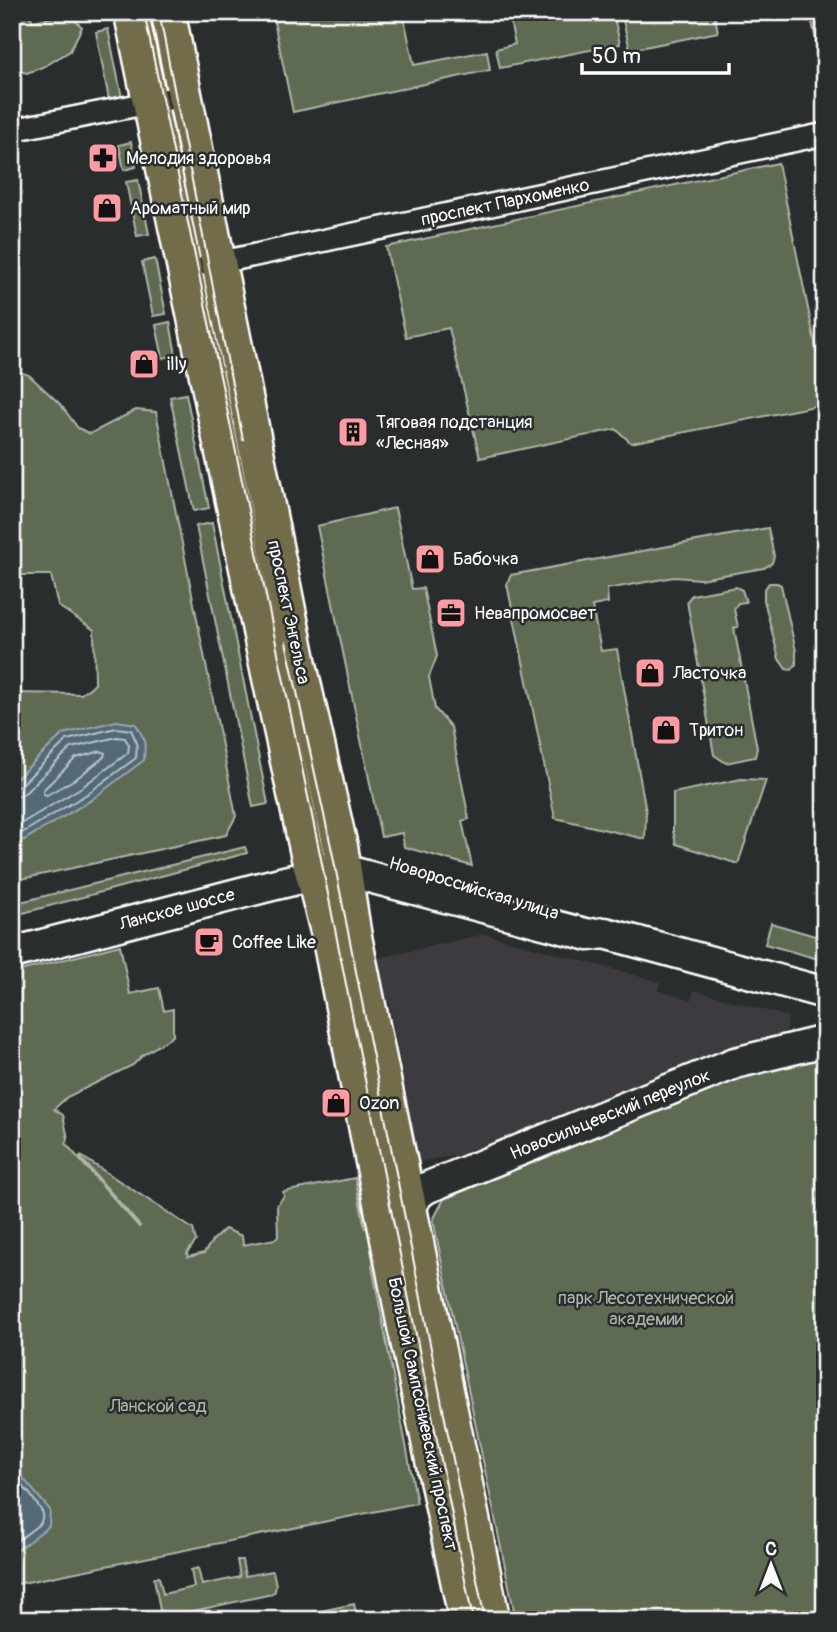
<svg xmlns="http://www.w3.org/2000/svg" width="837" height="1632" font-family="Pangolin,sans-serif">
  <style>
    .built { fill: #3e3b40 }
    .green { fill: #5e6b52; stroke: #aeb5a8; stroke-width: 2 }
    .water { fill: #526976; stroke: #97a5ad; stroke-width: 2 }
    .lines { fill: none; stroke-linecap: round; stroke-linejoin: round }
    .shore { stroke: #bac3c8; stroke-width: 2 }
    .street-casing { stroke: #fff; stroke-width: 26 }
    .secondary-casing { stroke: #fff; stroke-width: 35 }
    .primary-casing { stroke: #fff; stroke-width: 38 }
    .street { stroke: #2a2d2e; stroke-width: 21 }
    .secondary { stroke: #2a2d2e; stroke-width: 30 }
    .primary { stroke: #736c4b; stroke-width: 33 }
    .tram { stroke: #fff; stroke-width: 2 }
    .labels { text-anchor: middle; stroke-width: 5; stroke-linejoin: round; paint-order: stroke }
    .poi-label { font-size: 18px; fill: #fff; stroke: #2a2d2e; text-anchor: start }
    .street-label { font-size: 18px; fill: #fff; stroke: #2a2d2e }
    .park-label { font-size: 18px; fill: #aeb5a8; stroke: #2a2d2e }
  </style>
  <rect width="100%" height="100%" fill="#2a2d2e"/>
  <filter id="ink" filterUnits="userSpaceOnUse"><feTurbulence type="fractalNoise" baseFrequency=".0143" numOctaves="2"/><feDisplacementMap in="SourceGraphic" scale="14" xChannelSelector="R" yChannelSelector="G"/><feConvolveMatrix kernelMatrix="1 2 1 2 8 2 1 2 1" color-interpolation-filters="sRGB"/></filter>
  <g filter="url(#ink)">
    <polygon class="built" points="484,934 660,982 658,991 691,1000 694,990 788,1017 786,1034 476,1151 414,1163 406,1123 411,1122 389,1000 384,1000 376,959"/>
    <g class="green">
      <polygon points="12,12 27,12 33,21 69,14 82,27 70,51 45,66 27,73 12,69"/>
      <polygon points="272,12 433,12 404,18 414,65 487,51 490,70 293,112"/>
      <polygon points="508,12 613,12 620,44 500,68 496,49 515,44"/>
      <polygon points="621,12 714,12 718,32 630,50"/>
      <polygon points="810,12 825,12 825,83"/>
      <polygon points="108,29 122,98 109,100 96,32"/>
      <polygon points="131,142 136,167 124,170 119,145"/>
      <polygon points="778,163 825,391 825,404 631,443 616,429 480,458 449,328 406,337 386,247"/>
      <polygon points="138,180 149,234 137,236 126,182"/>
      <polygon points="155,259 166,314 153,316 142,262"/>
      <polygon points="170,322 176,355 163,358 156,325"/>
      <polygon points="12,369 29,375 60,404 78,428 90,434 136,410 156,412 236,816 226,835 12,881 12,847 91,800 63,734 12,783 12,693 81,694 95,684 94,630 58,606 51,575 12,575"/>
      <polygon points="186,394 209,508 194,511 170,397"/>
      <polygon points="395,508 412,589 423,588 437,656 429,677 435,709 451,727 469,819 462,821 472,866 404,847 402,833 381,837 317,526"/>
      <polygon points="212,523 268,804 253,807 196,526"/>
      <polygon points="768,528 774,556 772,563 764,568 700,579 674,577 607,589 608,603 592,606 601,651 617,649 646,812 645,839 555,818 507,584 511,575"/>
      <polygon points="769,583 777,583 781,585 796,651 796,664 792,670 786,669 779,659 764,600 764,590"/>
      <polygon points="736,587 742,590 746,602 738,603 734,609 738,627 734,628 757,748 755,757 726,763 714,755 687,601 692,595"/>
      <polygon points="741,779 766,780 738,864 676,844 673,831 673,793"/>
      <polygon points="245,847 247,853 12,916 12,904"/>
      <polygon points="771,923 825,939 825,961 765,944"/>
      <polygon points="120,945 130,994 159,988 164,1011 173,1009 173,1036 143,1055 133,1065 67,1097 54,1109 63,1115 68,1139 66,1144 139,1227 140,1226 80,1157 81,1156 193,1229 196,1241 187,1253 188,1257 204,1253 212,1241 225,1229 242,1236 243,1245 275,1239 278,1237 277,1205 284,1196 283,1192 355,1178 365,1228 377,1228 383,1254 372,1265 417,1503 12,1585 12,973"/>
      <polygon points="825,1053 825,1620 516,1620 433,1220 444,1199 735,1079"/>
      <polygon points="237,1560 242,1560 245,1576 273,1571 276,1585 275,1591 272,1594 170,1616 164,1614 160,1610 154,1578 159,1577 163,1594 194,1587 191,1570 198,1568 202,1585 240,1577"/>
      <polygon points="354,1604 358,1620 298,1620 297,1616"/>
    </g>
    <g class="water">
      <polygon points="116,721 136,724 145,741 144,760 91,800 12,847 12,783 63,734"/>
      <polygon points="12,1465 50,1510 49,1526 15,1552 12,1552"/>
    </g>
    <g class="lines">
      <g class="shore">
        <polygon points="101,751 105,753 104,757 77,778 47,795 43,794 43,790 76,758"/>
        <polyline points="12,788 20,786 67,740 116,728 131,730 137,743 136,758 87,794 12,839"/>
        <polyline points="12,797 20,796 26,792 71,748 117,737 125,738 129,745 128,753 82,787 12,829"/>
        <polyline points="12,1475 30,1494 43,1513 41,1523 12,1545"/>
      </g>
      <g class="street-casing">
        <g id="street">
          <polyline points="12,130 184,96"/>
          <polyline points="208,265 825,134"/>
        </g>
      </g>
      <g class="secondary-casing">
        <g id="secondary">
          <polyline points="12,953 264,887 313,875 343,870 589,935 605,933 825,993"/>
          <polyline points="409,1211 417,1195 426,1188 735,1063 825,1041"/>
        </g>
      </g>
      <g class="primary-casing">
        <g id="primary">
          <polyline points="131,12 266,662 308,856 329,937 403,1319 466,1620"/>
          <polyline points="168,12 300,667 341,849 354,934 493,1620"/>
        </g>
      </g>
      <use href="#street" class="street"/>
      <use href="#secondary" class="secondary"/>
      <use href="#primary" class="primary"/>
      <g class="tram">
        <polyline points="144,12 320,854 473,1620"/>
        <polyline points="159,12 243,440"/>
        <polyline points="286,642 332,851 485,1620"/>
      </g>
    </g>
  </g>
  <defs>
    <g id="pharmacy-square" transform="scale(1.575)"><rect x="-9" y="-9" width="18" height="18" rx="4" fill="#ff9aa2" stroke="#2a2d2e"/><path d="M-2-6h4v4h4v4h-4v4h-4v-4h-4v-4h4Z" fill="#111"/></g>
    <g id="shop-square" transform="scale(1.575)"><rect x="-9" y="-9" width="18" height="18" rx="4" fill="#ff9aa2" stroke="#2a2d2e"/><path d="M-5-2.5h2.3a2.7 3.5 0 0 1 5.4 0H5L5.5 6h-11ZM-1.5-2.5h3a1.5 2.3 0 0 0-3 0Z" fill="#111"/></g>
    <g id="building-square" transform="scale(1.575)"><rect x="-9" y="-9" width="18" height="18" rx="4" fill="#ff9aa2" stroke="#2a2d2e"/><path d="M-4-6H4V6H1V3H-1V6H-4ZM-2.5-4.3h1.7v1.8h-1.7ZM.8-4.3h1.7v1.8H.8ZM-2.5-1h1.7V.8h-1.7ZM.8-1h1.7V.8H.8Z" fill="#111"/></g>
    <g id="office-square" transform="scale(1.575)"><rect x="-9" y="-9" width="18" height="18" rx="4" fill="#ff9aa2" stroke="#2a2d2e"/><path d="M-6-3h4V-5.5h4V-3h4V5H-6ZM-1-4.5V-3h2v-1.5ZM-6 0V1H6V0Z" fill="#111"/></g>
    <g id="cafe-square" transform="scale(1.575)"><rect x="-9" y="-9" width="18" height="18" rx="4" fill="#ff9aa2" stroke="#2a2d2e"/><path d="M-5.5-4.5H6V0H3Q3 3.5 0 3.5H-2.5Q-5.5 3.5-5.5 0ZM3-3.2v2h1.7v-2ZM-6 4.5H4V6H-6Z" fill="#111"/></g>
  </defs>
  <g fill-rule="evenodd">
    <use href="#pharmacy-square" x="103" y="158"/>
    <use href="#shop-square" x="107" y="208"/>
    <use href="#shop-square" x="144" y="364"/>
    <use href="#building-square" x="353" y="432"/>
    <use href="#shop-square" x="430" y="559"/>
    <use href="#office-square" x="451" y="613"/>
    <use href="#shop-square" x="650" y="673"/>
    <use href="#shop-square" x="666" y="730"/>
    <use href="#cafe-square" x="209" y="942"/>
    <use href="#shop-square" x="336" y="1103"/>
  </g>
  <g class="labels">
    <g class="poi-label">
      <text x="126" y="164">Мелодия здоровья</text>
      <text x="130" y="214">Ароматный мир</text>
      <text x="167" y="370">illy</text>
      <text x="376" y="428">Тяговая подстанция<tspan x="376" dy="21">«Лесная»</tspan></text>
      <text x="453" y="565">Бабочка</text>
      <text x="474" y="619">Невапромосвет</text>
      <text x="673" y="679">Ласточка</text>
      <text x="689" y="736">Тритон</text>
      <text x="232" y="948">Coffee Like</text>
      <text x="359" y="1109">Ozon</text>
    </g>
    <g class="street-label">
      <text transform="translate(505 202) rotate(-12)" y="6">проспект Пархоменко</text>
      <text transform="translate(289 612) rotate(78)" y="6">проспект Энгельса</text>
      <text transform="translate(474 888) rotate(17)" y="6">Новороссийская улица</text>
      <text transform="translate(177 909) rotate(-15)" y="6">Ланское шоссе</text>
      <text transform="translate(610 1114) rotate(-22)" y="6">Новосильцевский переулок</text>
      <text transform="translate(423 1414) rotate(78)" y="6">Большой Сампсониевский проспект</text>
    </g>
    <g class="park-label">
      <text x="646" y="1304">парк Лесотехнической<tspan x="646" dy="21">академии</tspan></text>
      <text x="158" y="1412">Ланской сад</text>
    </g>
  </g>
  <rect width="837" height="1632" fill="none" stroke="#2a2d2e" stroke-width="42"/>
  <rect x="21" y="21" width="795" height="1590" fill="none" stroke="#fff" stroke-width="2.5" filter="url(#ink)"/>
  <g transform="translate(771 1565)" stroke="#2a2d2e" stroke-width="5" paint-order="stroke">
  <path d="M0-5L12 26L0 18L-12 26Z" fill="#ffffff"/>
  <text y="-10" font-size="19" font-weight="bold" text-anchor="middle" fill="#ffffff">С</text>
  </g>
  <path d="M582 63v10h147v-10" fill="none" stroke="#ffffff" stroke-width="3.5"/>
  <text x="592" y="63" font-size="21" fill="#ffffff" stroke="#2a2d2e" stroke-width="5" paint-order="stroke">50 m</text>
</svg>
